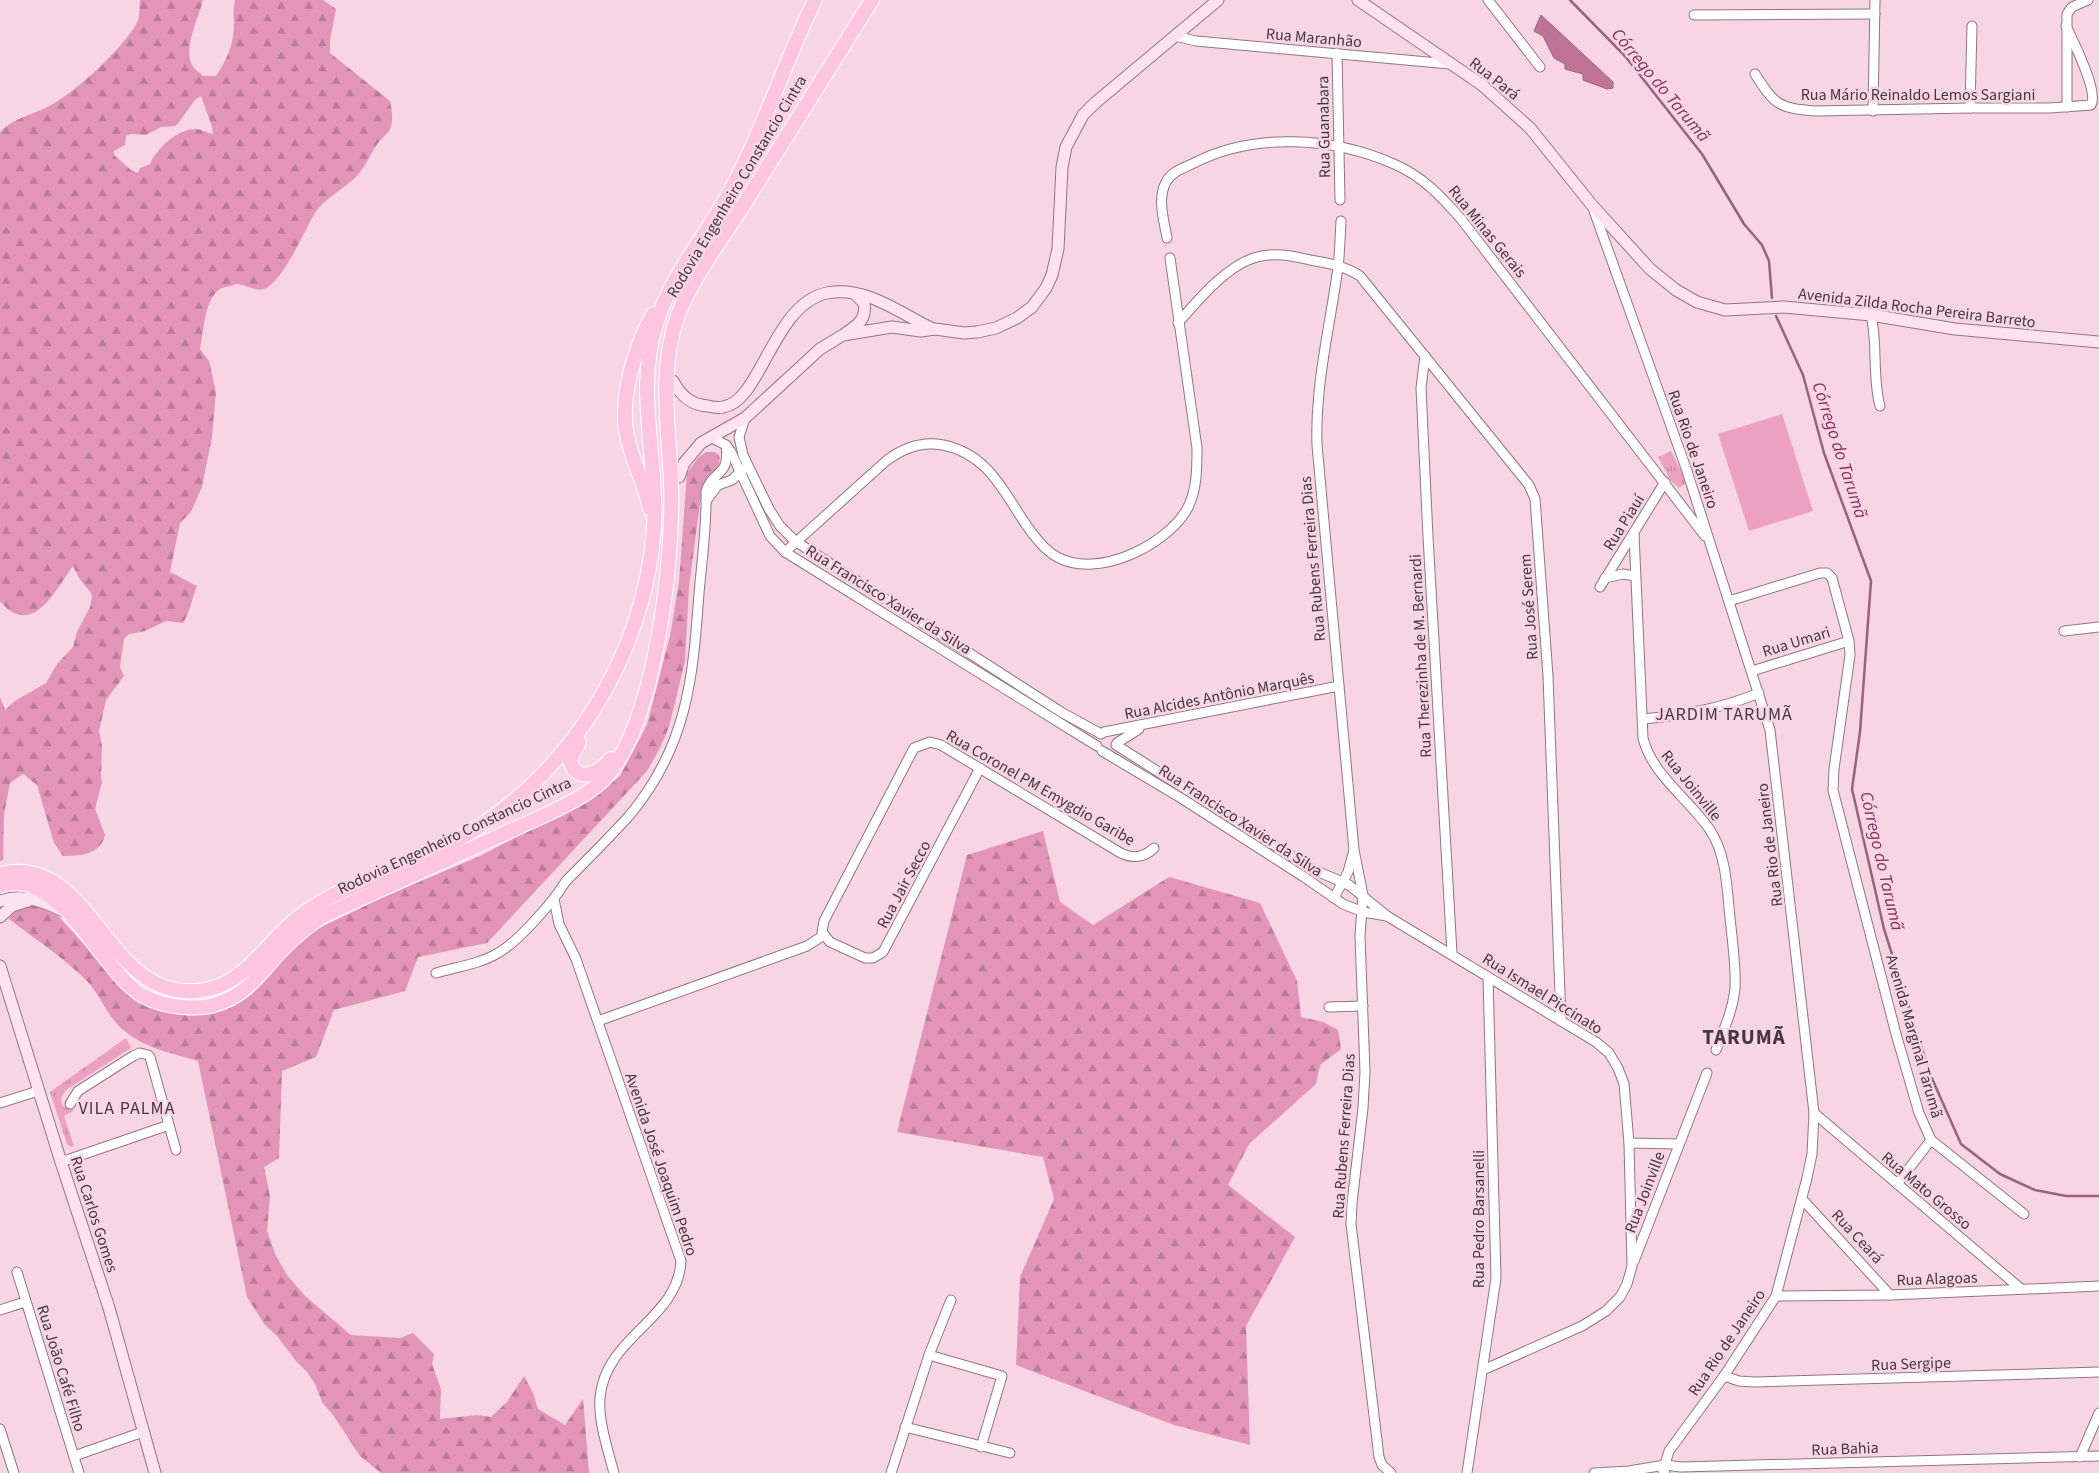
<svg xmlns="http://www.w3.org/2000/svg" width="2099" height="1473" font-family="'Source Sans 3',sans-serif">
  <style>
    .forest { fill: url(#forest-firs); fill-rule: evenodd }
    .park { fill: url(#park-tufts) }
    .pitch { fill: #eca1c3 }
    .water { fill: #bf7497; stroke: #9a627c }
    .lines { fill: none; stroke-linecap: round; stroke-linejoin: round }
    .stream { stroke: #9a627c; stroke-width: 2.5 }
    .street-casing { stroke: #937582; stroke-width: 11 }
    .secondary-casing { stroke: #937582; stroke-width: 13 }
    .primary-casing { stroke: #fff; stroke-width: 16 }
    .street { stroke: #fff; stroke-width: 9 }
    .secondary { stroke: #fee2f0; stroke-width: 11 }
    .primary { stroke: #fec5e0; stroke-width: 14 }
    .labels { text-anchor: middle; stroke-width: 5; stroke-linejoin: round; paint-order: stroke }
    .street-label { font-size: 16px; fill: #45383e; stroke: #f7d5e3 }
    .water-label { font-size: 18px; font-style: italic; fill: #8a3061; stroke: #f7d5e3 }
    .neighbourhood-label { font-size: 18px; letter-spacing: 1px; fill: #45383e; stroke: #f7d5e3 }
    .district-label { font-size: 21px; font-weight: bold; letter-spacing: 1px; fill: #45383e; stroke: #f7d5e3 }
  </style>
  <defs>
    <pattern id="forest-firs" width="22" height="20" patternUnits="userSpaceOnUse" patternTransform="scale(1.25)"><rect width="22" height="20" fill="#e395b9"/><path d="M5 1l3.5 6h-7zM16 11l3.5 6h-7z" fill="#ba7b98"/></pattern>
    <pattern id="park-tufts" width="24" height="20" patternUnits="userSpaceOnUse" patternTransform="scale(1.25)"><rect width="24" height="20" fill="#eca1c3"/><path d="M3 7l-1-3M5 7V3M7 7l1-3M15 17l-1-3M17 17v-4M19 17l1-3" fill="none" stroke="#c184a0"/></pattern>
  </defs>
  <rect width="100%" height="100%" fill="#f7d5e3"/>
  <g class="forest">
    <path d="M140 0H203C199 17 183 48 192 65 194 69 200 73 203 76H216C226 62 233 45 234 28 234 19 233 9 235 0H323L336 9 330 40V53L390 101C392 111 394 122 389 131 386 135 381 139 378 143 370 154 366 167 355 178 343 189 324 199 315 213 304 231 283 282 264 289 254 292 245 283 235 284 230 287 225 286 220 289 204 300 204 331 200 349L209 361 216 392 212 437 202 487 191 512 180 523 170 572 197 586C192 598 190 612 183 623L166 621 145 631 129 634 124 639 120 667 124 676 106 700 99 731 102 746 101 777 102 782 95 809 105 835C101 855 78 856 63 856L54 843 37 785 23 774 10 783 4 814 3 860 0 861V697L5 710 15 701 46 683 57 664 73 647 77 632 90 607 92 597 91 593 79 578 73 566C56 589 32 640 0 601V132C15 117 33 115 51 105 78 90 121 50 137 23 140 17 139 7 140 0ZM201 96 212 127 213 134C208 133 202 130 197 129 178 128 157 148 150 164L140 168 138 173 131 170 114 155V151L125 145 126 136 131 134 146 135 161 127 176 126 195 100Z"/>
    <path d="M706 452H715L719 455C722 469 712 472 706 483 704 487 702 491 701 495L689 587 685 661 669 727 659 750 647 771 487 943 418 957 405 991 334 1010 316 1057 282 1071 279 1158 264 1167 270 1196 267 1231 276 1256 287 1275 305 1296 351 1335 400 1338 413 1333 434 1354 432 1364 441 1389 440 1419 477 1415 491 1417 507 1402 524 1376 533 1393 538 1409 565 1425 583 1399 589 1473H381L360 1456 333 1415 322 1402 315 1384 307 1372 296 1361 277 1336 265 1325 247 1297 198 1061C171 1053 143 1048 121 1028 107 1015 100 995 87 981 64 958 35 939 9 919 24 897 42 903 60 918L133 998 155 1007 202 1012 231 1007 249 995 293 946 313 931 381 898 480 856 598 794 620 776 647 725 670 636 679 582 687 473 698 458Z"/>
    <polygon points="1043,831 1060,902 1093,925 1169,877 1260,903 1297,981 1301,1017 1323,1022 1338,1030 1341,1049 1320,1065 1316,1084 1249,1144 1228,1185 1295,1237 1246,1326 1250,1445 1174,1425 1016,1365 1020,1277 1054,1199 1043,1157 897,1132 967,855"/>
  </g>
  <g class="park">
    <polygon points="1671,451 1683,475 1685,484 1679,488 1671,481 1658,457"/>
    <path d="M126 1038 131 1048 66 1090C61 1096 60 1100 63 1107L75 1110 64 1116 74 1146 71 1147 67 1144 50 1092Z"/>
  </g>
  <polygon class="pitch" points="1782,414 1813,511 1749,531 1718,434"/>
  <polygon class="water" points="1541,15 1613,82 1613,88 1607,89 1583,80 1583,74 1565,69 1565,64 1554,58 1543,36 1534,31"/>
  <g class="lines">
    <g class="stream">
      <polyline points="1570,0 1625,56 1702,154 1744,224 1762,245 1769,261 1772,298"/>
      <polyline points="1776,316 1803,375 1824,453 1871,581 1860,732 1852,789 1884,929 1930,1074 1961,1144 2000,1174 2035,1190 2066,1196 2099,1196"/>
    </g>
    <g class="street-casing">
      <g id="street">
        <polyline points="1488,0 1540,67"/>
        <polyline points="1694,15 1875,14"/>
        <polyline points="1175,36 1196,41 1450,64"/>
        <polyline points="1337,53 1340,200"/>
        <path d="M1755 74C1775 105 1778 108 1816 111L1970 108H2050L2091 105C2099 92 2073 41 2066 26"/>
        <polyline points="2067,107 2067,14 2072,7 2088,0"/>
        <polyline points="1970,108 1972,26"/>
        <polyline points="1873,111 1875,0"/>
        <polyline points="1593,208 1686,468 1770,730 1814,1113 1812,1154 1807,1178 1776,1296 1724,1376 1669,1451 1663,1471 1665,1473"/>
        <path d="M1341 221C1340 236 1340 252 1338 267 1330 327 1315 384 1317 445L1354 850 1363 895 1360 936 1365 1072 1363 1108 1352 1203 1351 1224 1379 1457 1382 1465 1391 1473"/>
        <path d="M1167 238C1164 220 1157 199 1166 182 1172 171 1184 168 1194 163 1254 132 1333 137 1394 164 1422 176 1441 196 1461 219L1705 536"/>
        <path d="M1871 315C1878 345 1872 377 1880 406"/>
        <path d="M1178 323C1198 300 1227 265 1257 257 1275 252 1292 256 1310 260 1328 263 1345 266 1360 276L1529 485 1535 499 1548 676 1561 1021"/>
        <polyline points="1425,356 1421,388 1428,537 1452,953"/>
        <polyline points="745,418 739,437 743,455 769,509 780,526 795,541 1061,712 1101,734"/>
        <polyline points="710,437 726,445 731,452 770,536 785,552 1097,746"/>
        <polyline points="706,501 718,485 732,480 743,469"/>
        <path d="M1634 534 1643 738C1652 775 1689 799 1710 830 1728 857 1727 895 1731 927 1733 947 1736 967 1735 988 1733 1010 1724 1029 1716 1050"/>
        <path d="M785 552 886 461C903 448 922 441 943 445 992 455 1005 497 1032 533 1040 543 1047 552 1059 558 1099 578 1164 546 1186 511 1197 492 1197 470 1197 448L1170 258"/>
        <polyline points="1605,578 1623,574 1635,576"/>
        <polyline points="1600,587 1665,482"/>
        <polyline points="1729,601 1820,573 1827,573 1832,578 1849,641 1850,655 1834,769 1833,790 1896,1034 1919,1113 1931,1140 2024,1214"/>
        <polyline points="2064,631 2099,627"/>
        <polyline points="1752,671 1849,641"/>
        <path d="M1643 719C1684 715 1720 709 1759 693"/>
        <polyline points="1104,732 1339,686"/>
        <polyline points="1117,743 1139,729"/>
        <polyline points="1116,745 1312,869 1349,885 1387,916 1596,1042 1609,1053 1618,1068 1624,1084 1629,1143 1632,1266 1627,1284 1620,1297 1606,1311 1582,1326 1483,1370"/>
        <polyline points="1102,751 1181,798 1304,877 1343,904 1363,912 1387,916"/>
        <path d="M980 768 883 952 873 958H865L830 942 822 932 824 921 914 748 930 742 941 745 1119 852C1131 859 1144 858 1154 848"/>
        <polyline points="1334,898 1348,872 1354,850"/>
        <path d="M554 899 559 924 576 959 681 1261C678 1320 605 1336 600 1398 598 1420 608 1451 614 1473"/>
        <path d="M436 973C456 967 480 964 498 953 518 942 554 901 566 881 587 860 609 838 629 816 687 747 693 679 699 593 702 560 707 525 706 491 713 469 730 478 726 445"/>
        <polyline points="1329,1007 1363,1006"/>
        <polyline points="598,1021 807,946 824,935"/>
        <polyline points="0,1103 38,1091"/>
        <polyline points="70,1104 78,1091 133,1056 140,1053 148,1055 150,1057 176,1150"/>
        <polyline points="1814,1113 2021,1289"/>
        <polyline points="1629,1143 1678,1144"/>
        <polyline points="61,1162 169,1125"/>
        <polyline points="1897,1184 1931,1140"/>
        <polyline points="1802,1199 1890,1295"/>
        <polyline points="1634,1261 1707,1073"/>
        <polyline points="17,1272 79,1473"/>
        <polyline points="1776,1296 1890,1295 2099,1286"/>
        <polyline points="0,1310 25,1302"/>
        <polyline points="929,1355 1002,1376 981,1447"/>
        <polyline points="1724,1376 1739,1381 1755,1382 2099,1372"/>
        <polyline points="905,1427 1010,1453"/>
        <polyline points="0,1429 14,1473"/>
        <polyline points="74,1456 143,1432"/>
        <polyline points="2080,1457 2099,1413"/>
        <polyline points="891,1473 929,1355 951,1300"/>
        <polyline points="1467,1473 1496,1278 1488,977"/>
        <polyline points="1594,1473 1629,1471 1665,1465 1681,1467 1718,1466 2099,1456"/>
      </g>
    </g>
    <g class="secondary-casing">
      <g id="secondary">
        <polyline points="1358,0 1482,85 1530,128 1591,204 1650,269 1676,290 1697,302 1725,310 1784,307 1871,315 1955,329 2099,342"/>
        <path d="M846 333C858 325 867 319 864 303L855 294"/>
        <path d="M673 381C681 396 691 405 708 406 712 407 718 408 723 407 761 402 773 304 827 293 865 285 901 314 933 329"/>
        <polyline points="679,477 684,463 701,443 745,418 820,349 843,335 892,327 921,331 935,329 964,333 977,332 996,328 1017,318 1032,307 1046,288 1052,275 1058,249 1062,167 1066,147 1083,115 1095,103 1218,0"/>
        <path d="M0 901C22 893 43 901 63 911"/>
        <polyline points="0,917 12,906 28,901"/>
        <polyline points="0,966 61,1162 109,1308 155,1473"/>
      </g>
    </g>
    <g class="primary-casing">
      <g id="primary">
        <path d="M650 509C645 484 632 461 627 436 619 398 635 347 653 314"/>
        <path d="M579 742 570 760C577 786 600 772 611 759"/>
        <path d="M0 874C96 851 106 1013 209 989 243 981 261 952 285 929 299 915 316 904 334 895 373 877 414 863 451 843 567 782 646 656 654 526 658 459 635 390 656 324 672 272 709 233 733 186 765 126 785 61 815 0"/>
        <path d="M0 886C60 864 99 970 143 996 156 1003 169 1006 183 1007 194 1008 207 1008 217 1004 246 995 259 975 278 954 292 939 307 926 325 915L552 812C569 803 589 794 603 780 656 727 674 557 671 483 669 426 658 370 678 315 692 278 724 236 746 201 788 134 830 67 872 0"/>
      </g>
    </g>
    <use href="#street" class="street"/>
    <use href="#secondary" class="secondary"/>
    <use href="#primary" class="primary"/>
  </g>
  <g class="labels">
    <g class="street-label">
      <text transform="translate(1314 37) rotate(5)" y="6">Rua Maranhão</text>
      <text transform="translate(1495 78) rotate(38)" y="6">Rua Pará</text>
      <text x="1918" y="100">Rua Mário Reinaldo Lemos Sargiani</text>
      <text transform="translate(1323 127) rotate(-91)" y="6">Rua Guanabara</text>
      <text transform="translate(736 186) rotate(-59)" y="6">Rodovia Engenheiro Constancio Cintra</text>
      <text transform="translate(1488 231) rotate(51)" y="6">Rua Minas Gerais</text>
      <text transform="translate(1917 307) rotate(7)" y="6">Avenida Zilda Rocha Pereira Barreto</text>
      <text transform="translate(1694 449) rotate(71)" y="6">Rua Rio de Janeiro</text>
      <text transform="translate(1623 522) rotate(-58)" y="6">Rua Piauí</text>
      <text transform="translate(1312 559) rotate(-95)" y="6">Rua Rubens Ferreira Dias</text>
      <text transform="translate(889 599) rotate(32)" y="6">Rua Francisco Xavier da Silva</text>
      <text transform="translate(1528 607) rotate(-94)" y="6">Rua José Serem</text>
      <text transform="translate(1796 641) rotate(-17)" y="6">Rua Umari</text>
      <text transform="translate(1420 656) rotate(-93)" y="6">Rua Therezinha de M. Bernardi</text>
      <text transform="translate(1219 695) rotate(-11)" y="6">Rua Alcides Antônio Marquês</text>
      <text transform="translate(1692 785) rotate(51)" y="6">Rua Joinville</text>
      <text transform="translate(1041 787) rotate(30)" y="6">Rua Coronel PM Emygdio Garibe</text>
      <text transform="translate(1241 820) rotate(33)" y="6">Rua Francisco Xavier da Silva</text>
      <text transform="translate(454 835) rotate(-25)" y="6">Rodovia Engenheiro Constancio Cintra</text>
      <text transform="translate(1769 845) rotate(-97)" y="6">Rua Rio de Janeiro</text>
      <text transform="translate(903 884) rotate(-62)" y="6">Rua Jair Secco</text>
      <text transform="translate(1543 993) rotate(32)" y="6">Rua Ismael Piccinato</text>
      <text transform="translate(1915 1036) rotate(74)" y="6">Avenida Marginal Tarumã</text>
      <text transform="translate(1343 1136) rotate(-86)" y="6">Rua Rubens Ferreira Dias</text>
      <text transform="translate(662 1164) rotate(71)" y="6">Avenida José Joaquim Pedro</text>
      <text transform="translate(1927 1190) rotate(40)" y="6">Rua Mato Grosso</text>
      <text transform="translate(1644 1192) rotate(-69)" y="6">Rua Joinville</text>
      <text transform="translate(95 1214) rotate(72)" y="6">Rua Carlos Gomes</text>
      <text transform="translate(1478 1219) rotate(-90)" y="6">Rua Pedro Barsanelli</text>
      <text transform="translate(1858 1236) rotate(47)" y="6">Rua Ceará</text>
      <text transform="translate(1937 1278) rotate(-2)" y="6">Rua Alagoas</text>
      <text transform="translate(1726 1342) rotate(-56)" y="6">Rua Rio de Janeiro</text>
      <text transform="translate(1911 1363) rotate(-2)" y="6">Rua Sergipe</text>
      <text transform="translate(62 1368) rotate(73)" y="6">Rua João Café Filho</text>
      <text transform="translate(1845 1448) rotate(-2)" y="6">Rua Bahia</text>
    </g>
    <g class="water-label">
      <text transform="translate(1661 85) rotate(50)" y="6">Córrego do Tarumã</text>
      <text transform="translate(1840 450) rotate(72)" y="6">Córrego do Tarumã</text>
      <text transform="translate(1882 861) rotate(77)" y="6">Córrego do Tarumã</text>
    </g>
    <g class="neighbourhood-label">
      <text x="1724" y="720">JARDIM TARUMÃ</text>
      <text x="127" y="1114">VILA PALMA</text>
    </g>
    <g class="district-label">
      <text x="1744" y="1044">TARUMÃ</text>
    </g>
  </g>
</svg>
